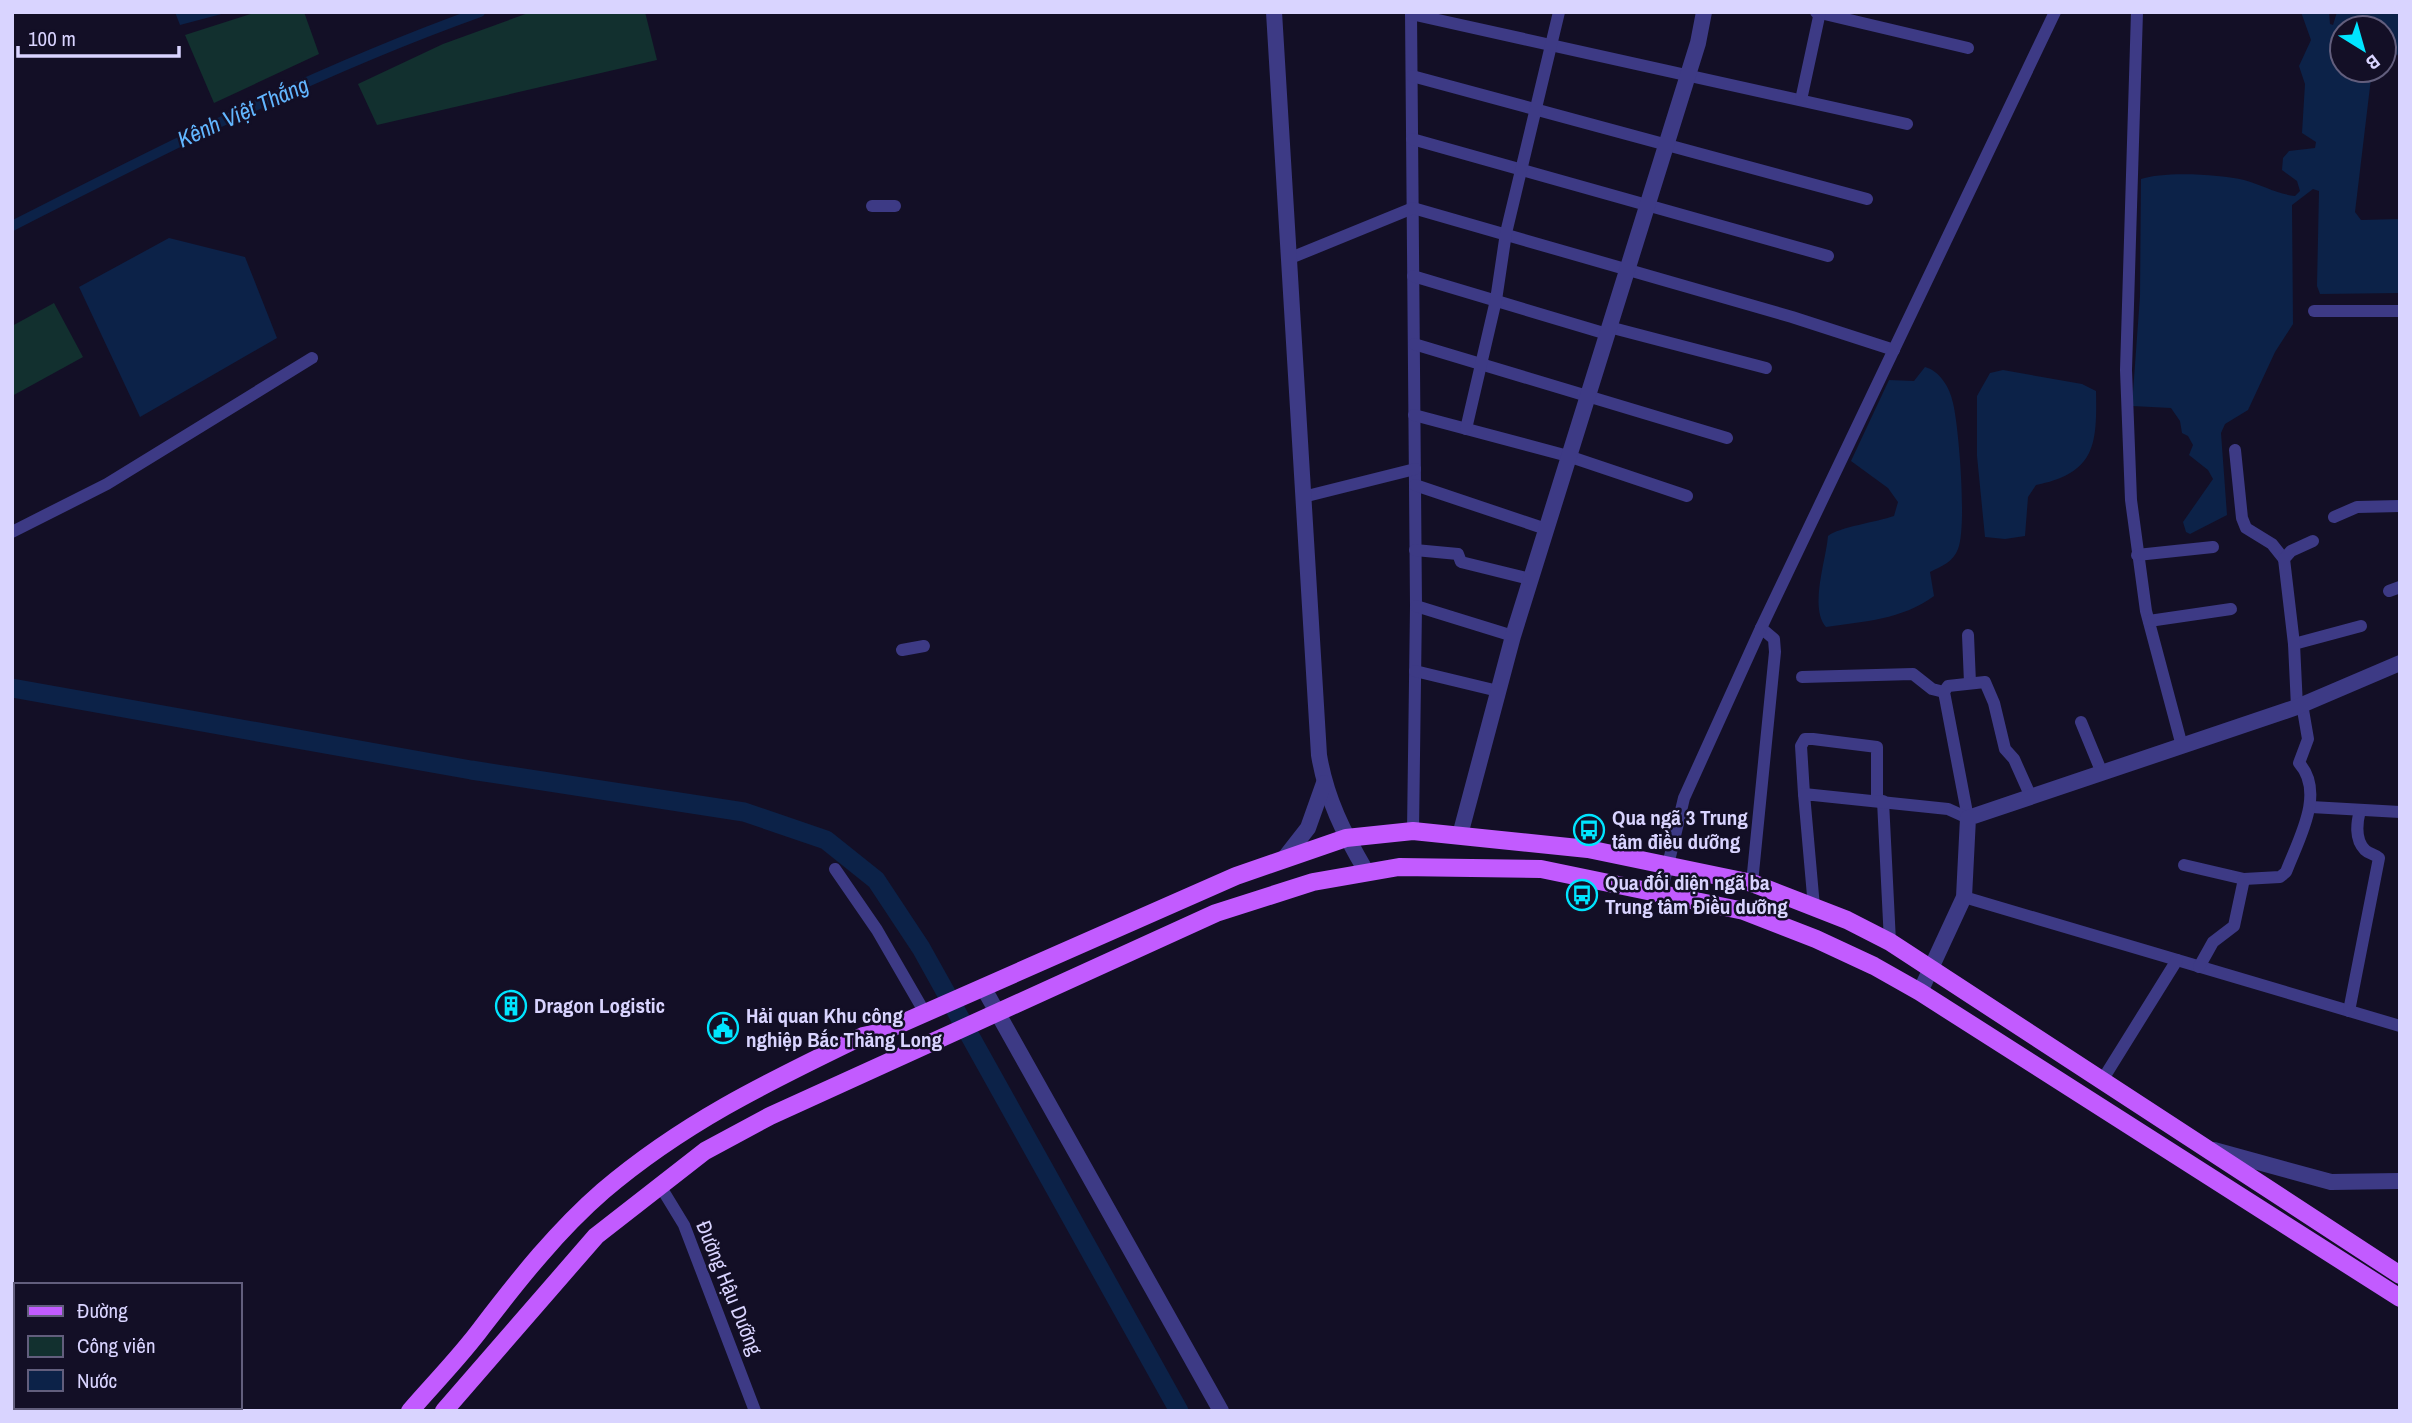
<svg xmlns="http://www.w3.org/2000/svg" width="2412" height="1423" font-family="'Archivo Narrow',sans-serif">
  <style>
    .green { fill: #12302f }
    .water { fill: #0c2248 }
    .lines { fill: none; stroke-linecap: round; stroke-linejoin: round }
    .canal { stroke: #0c2248; stroke-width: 10 }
    .river { stroke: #0c2248; stroke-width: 19 }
    .minor { stroke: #3d3a85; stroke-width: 12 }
    .tertiary { stroke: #3d3a85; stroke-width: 16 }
    .primary { stroke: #c25bff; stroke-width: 18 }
    .labels { text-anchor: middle; stroke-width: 5; stroke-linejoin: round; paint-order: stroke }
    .poi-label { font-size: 21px; font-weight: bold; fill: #d9d4ff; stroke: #130f26; text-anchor: start }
    .street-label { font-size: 21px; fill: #d9d4ff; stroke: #130f26 }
    .water-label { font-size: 23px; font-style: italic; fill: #62b6ff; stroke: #130f26 }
  </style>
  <rect width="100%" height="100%" fill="#130f26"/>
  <g class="green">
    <polygon points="257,12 304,12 319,54 214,103 185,35"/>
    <polygon points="531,12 645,12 657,60 377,125 358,84 443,44"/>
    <polygon points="54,303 83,357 12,396 12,326"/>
  </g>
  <g class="water">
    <polygon points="175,12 229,12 180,25"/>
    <path d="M2301 12H2329L2330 24 2333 25 2337 12H2400V54L2384 58V28H2342V70H2372L2355 212 2361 220 2400 219V293L2320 294 2317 286 2319 191 2313 189 2292 205 2293 324 2275 352 2248 410 2225 424 2221 433 2227 515 2190 534 2186 532 2183 522 2213 479 2208 470 2189 455 2193 445 2188 436 2182 433 2180 421 2171 408 2132 406 2140 296 2141 179C2163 171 2220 174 2244 180 2262 185 2277 194 2295 196L2300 191 2297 181 2282 170 2283 158 2289 151 2315 148 2316 142 2302 133 2305 84 2299 66 2311 40Z"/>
    <polygon points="169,238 245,257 277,338 140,417 79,287"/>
    <path d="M1925 367C1940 371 1950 388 1953 403 1959 428 1967 527 1958 549 1953 562 1942 566 1930 572L1934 596C1901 620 1865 621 1826 627 1809 607 1826 561 1828 536 1839 527 1877 522 1894 516L1898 502 1888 488 1851 461 1889 380 1914 381Z"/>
    <path d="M2003 370 2082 384 2096 391C2097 444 2096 473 2036 485L2028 497 2025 536 2005 539 1985 537 1977 456V396L1990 373Z"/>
  </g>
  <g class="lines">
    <path class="canal" d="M12 226C165 148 318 70 480 12"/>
    <polyline class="river" points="12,688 471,770 744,812 826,840 876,880 921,948 1179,1411"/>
    <g class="minor">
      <polyline points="1411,12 1416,606 1413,831"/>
      <polyline points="1816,12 1968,48"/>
      <polyline points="2137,12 2126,370 2131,500 2146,611 2182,746"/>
      <polyline points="1411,14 1907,124"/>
      <polyline points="1412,76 1867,199"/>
      <polyline points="1801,100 1820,12"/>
      <polyline points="1412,139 1828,256"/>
      <polyline points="872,206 895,206"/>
      <polyline points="1288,259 1413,208 1792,317 1894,350"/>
      <polyline points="1413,276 1607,334"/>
      <polyline points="2314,311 2400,311"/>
      <polyline points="1609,327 1766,368"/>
      <polyline points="1414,344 1727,438"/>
      <polyline points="1414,415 1568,456 1687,496"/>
      <polyline points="1466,429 1496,300 1506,233 1559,12"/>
      <polyline points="2235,450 2242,518 2246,528 2272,544 2284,559"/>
      <polyline points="1415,485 1546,529"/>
      <polyline points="1303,497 1415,469"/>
      <polyline points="2334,517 2357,507 2400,506"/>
      <polyline points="12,532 107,484 312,358"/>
      <polyline points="1415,550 1458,554 1461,562 1530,579"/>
      <polyline points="2137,555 2213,547"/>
      <polyline points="2389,591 2400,587"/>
      <polyline points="1416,606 1513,636"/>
      <polyline points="2149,621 2231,609"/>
      <polyline points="1968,635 1970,683"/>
      <polyline points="2294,644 2361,626"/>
      <polyline points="902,650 924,646"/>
      <polyline points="1415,671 1498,691"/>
      <polyline points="1802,677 1913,674 1932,689 1944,692"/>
      <polyline points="2297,707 2294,644 2284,559 2291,551 2313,541"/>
      <polyline points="2081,722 2102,773"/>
      <polyline points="1804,794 1801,746 1805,739 1813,739 1877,747 1877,801"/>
      <polyline points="1883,801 1890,942"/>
      <polyline points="2311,807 2400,812"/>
      <polyline points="1968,818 1944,692 1948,686 1985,682 1994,703 2005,749 2014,759 2031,797"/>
      <polyline points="2184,865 2244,879"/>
      <polyline points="835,869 877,930 925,1013"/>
      <polyline points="1752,883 1775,652 1774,639 1761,628"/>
      <polyline points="1661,894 1684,798 1761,628 2055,12"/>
      <polyline points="1964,897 2400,1026"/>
      <polyline points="1814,907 1804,794 1948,809 1968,818"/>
      <path d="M2199 967 2213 942 2234 926 2244 879 2280 877 2286 872C2298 840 2326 793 2299 763L2308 739 2302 704"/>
      <path d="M2349 1011 2379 858C2375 854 2369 854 2365 850 2354 839 2357 822 2360 810"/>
      <polyline points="2103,1079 2177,960"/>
      <polyline points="659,1184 684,1225 755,1411"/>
    </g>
    <g class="tertiary">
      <path d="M1274 12 1319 755C1326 798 1344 834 1366 871"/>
      <polyline points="1460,835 1513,636 1698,43 1704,12"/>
      <polyline points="1283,860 1308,828 1324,783"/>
      <polyline points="983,987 1221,1411"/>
      <polyline points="1920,992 1964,897 1968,818 2297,707 2400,663"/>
      <polyline points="2214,1150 2331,1182 2400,1181"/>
    </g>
    <g class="primary">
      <path d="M410 1411C434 1383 461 1356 483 1326 519 1279 558 1230 603 1191 684 1122 768 1082 863 1036L882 1032 1236 876 1346 838 1413 831 1588 849 1752 883 1847 920 1890 942 2400 1275"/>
      <polyline points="444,1411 596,1236 705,1151 770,1116 1216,913 1313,882 1399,867 1541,869 1744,911 1816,939 1874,966 1920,992 2400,1298"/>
    </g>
  </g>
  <defs>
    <g id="bus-ring" transform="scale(1.575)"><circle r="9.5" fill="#130f26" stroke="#00e5ff" stroke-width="1.5"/><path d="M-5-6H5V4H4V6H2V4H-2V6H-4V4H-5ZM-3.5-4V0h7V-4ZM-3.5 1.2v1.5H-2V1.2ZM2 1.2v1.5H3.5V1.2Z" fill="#00e5ff"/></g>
    <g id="building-ring" transform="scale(1.575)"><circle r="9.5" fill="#130f26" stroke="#00e5ff" stroke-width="1.5"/><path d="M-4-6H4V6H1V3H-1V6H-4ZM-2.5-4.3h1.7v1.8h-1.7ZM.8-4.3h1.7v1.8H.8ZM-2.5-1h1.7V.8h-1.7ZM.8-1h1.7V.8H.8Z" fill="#00e5ff"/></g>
    <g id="civic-ring" transform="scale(1.575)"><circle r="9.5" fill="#130f26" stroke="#00e5ff" stroke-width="1.5"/><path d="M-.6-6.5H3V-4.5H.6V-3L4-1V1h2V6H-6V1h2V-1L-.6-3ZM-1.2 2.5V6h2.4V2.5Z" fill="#00e5ff"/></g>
  </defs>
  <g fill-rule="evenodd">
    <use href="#bus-ring" x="1589" y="830"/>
    <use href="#bus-ring" x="1582" y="895"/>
    <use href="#building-ring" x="511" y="1006"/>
    <use href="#civic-ring" x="723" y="1028"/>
  </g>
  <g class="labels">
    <g class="poi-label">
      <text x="1612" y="825">Qua ngã 3 Trung<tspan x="1612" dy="24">tâm điều dưỡng</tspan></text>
      <text x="1605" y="890">Qua đối diện ngã ba<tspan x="1605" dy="24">Trung tâm Điều dưỡng</tspan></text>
      <text x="534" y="1013">Dragon Logistic</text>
      <text x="746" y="1023">Hải quan Khu công<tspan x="746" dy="24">nghiệp Bắc Thăng Long</tspan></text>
    </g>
    <g class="street-label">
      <text transform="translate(729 1288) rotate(68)" y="7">Đường Hậu Dưỡng</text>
    </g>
    <g class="water-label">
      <text transform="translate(243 112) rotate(-24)" y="8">Kênh Việt Thắng</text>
    </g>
  </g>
  <rect width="2412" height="1423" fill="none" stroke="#d9d4ff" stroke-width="28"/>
  <rect x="14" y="1283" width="228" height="126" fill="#130f26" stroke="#625e7d" stroke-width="2"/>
  <rect x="28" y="1306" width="35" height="10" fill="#c25bff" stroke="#625e7d" stroke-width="2"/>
  <text x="77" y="1318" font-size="21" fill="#d9d4ff">Đường</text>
  <rect x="28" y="1336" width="35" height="21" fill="#12302f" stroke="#625e7d" stroke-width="2"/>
  <text x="77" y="1353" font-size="21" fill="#d9d4ff">Công viên</text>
  <rect x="28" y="1370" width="35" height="21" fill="#0c2248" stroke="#625e7d" stroke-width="2"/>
  <text x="77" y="1388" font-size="21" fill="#d9d4ff">Nước</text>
  <g transform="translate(2363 49) rotate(143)"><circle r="33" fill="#130f26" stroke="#625e7d" stroke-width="2"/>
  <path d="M0-5L12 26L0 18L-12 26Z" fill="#00e5ff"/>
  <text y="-10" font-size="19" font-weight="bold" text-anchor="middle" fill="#d9d4ff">B</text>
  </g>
  <path d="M18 46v10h161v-10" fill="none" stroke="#d9d4ff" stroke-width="3.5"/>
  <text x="28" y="46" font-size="21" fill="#d9d4ff" stroke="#130f26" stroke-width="5" paint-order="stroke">100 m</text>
</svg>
